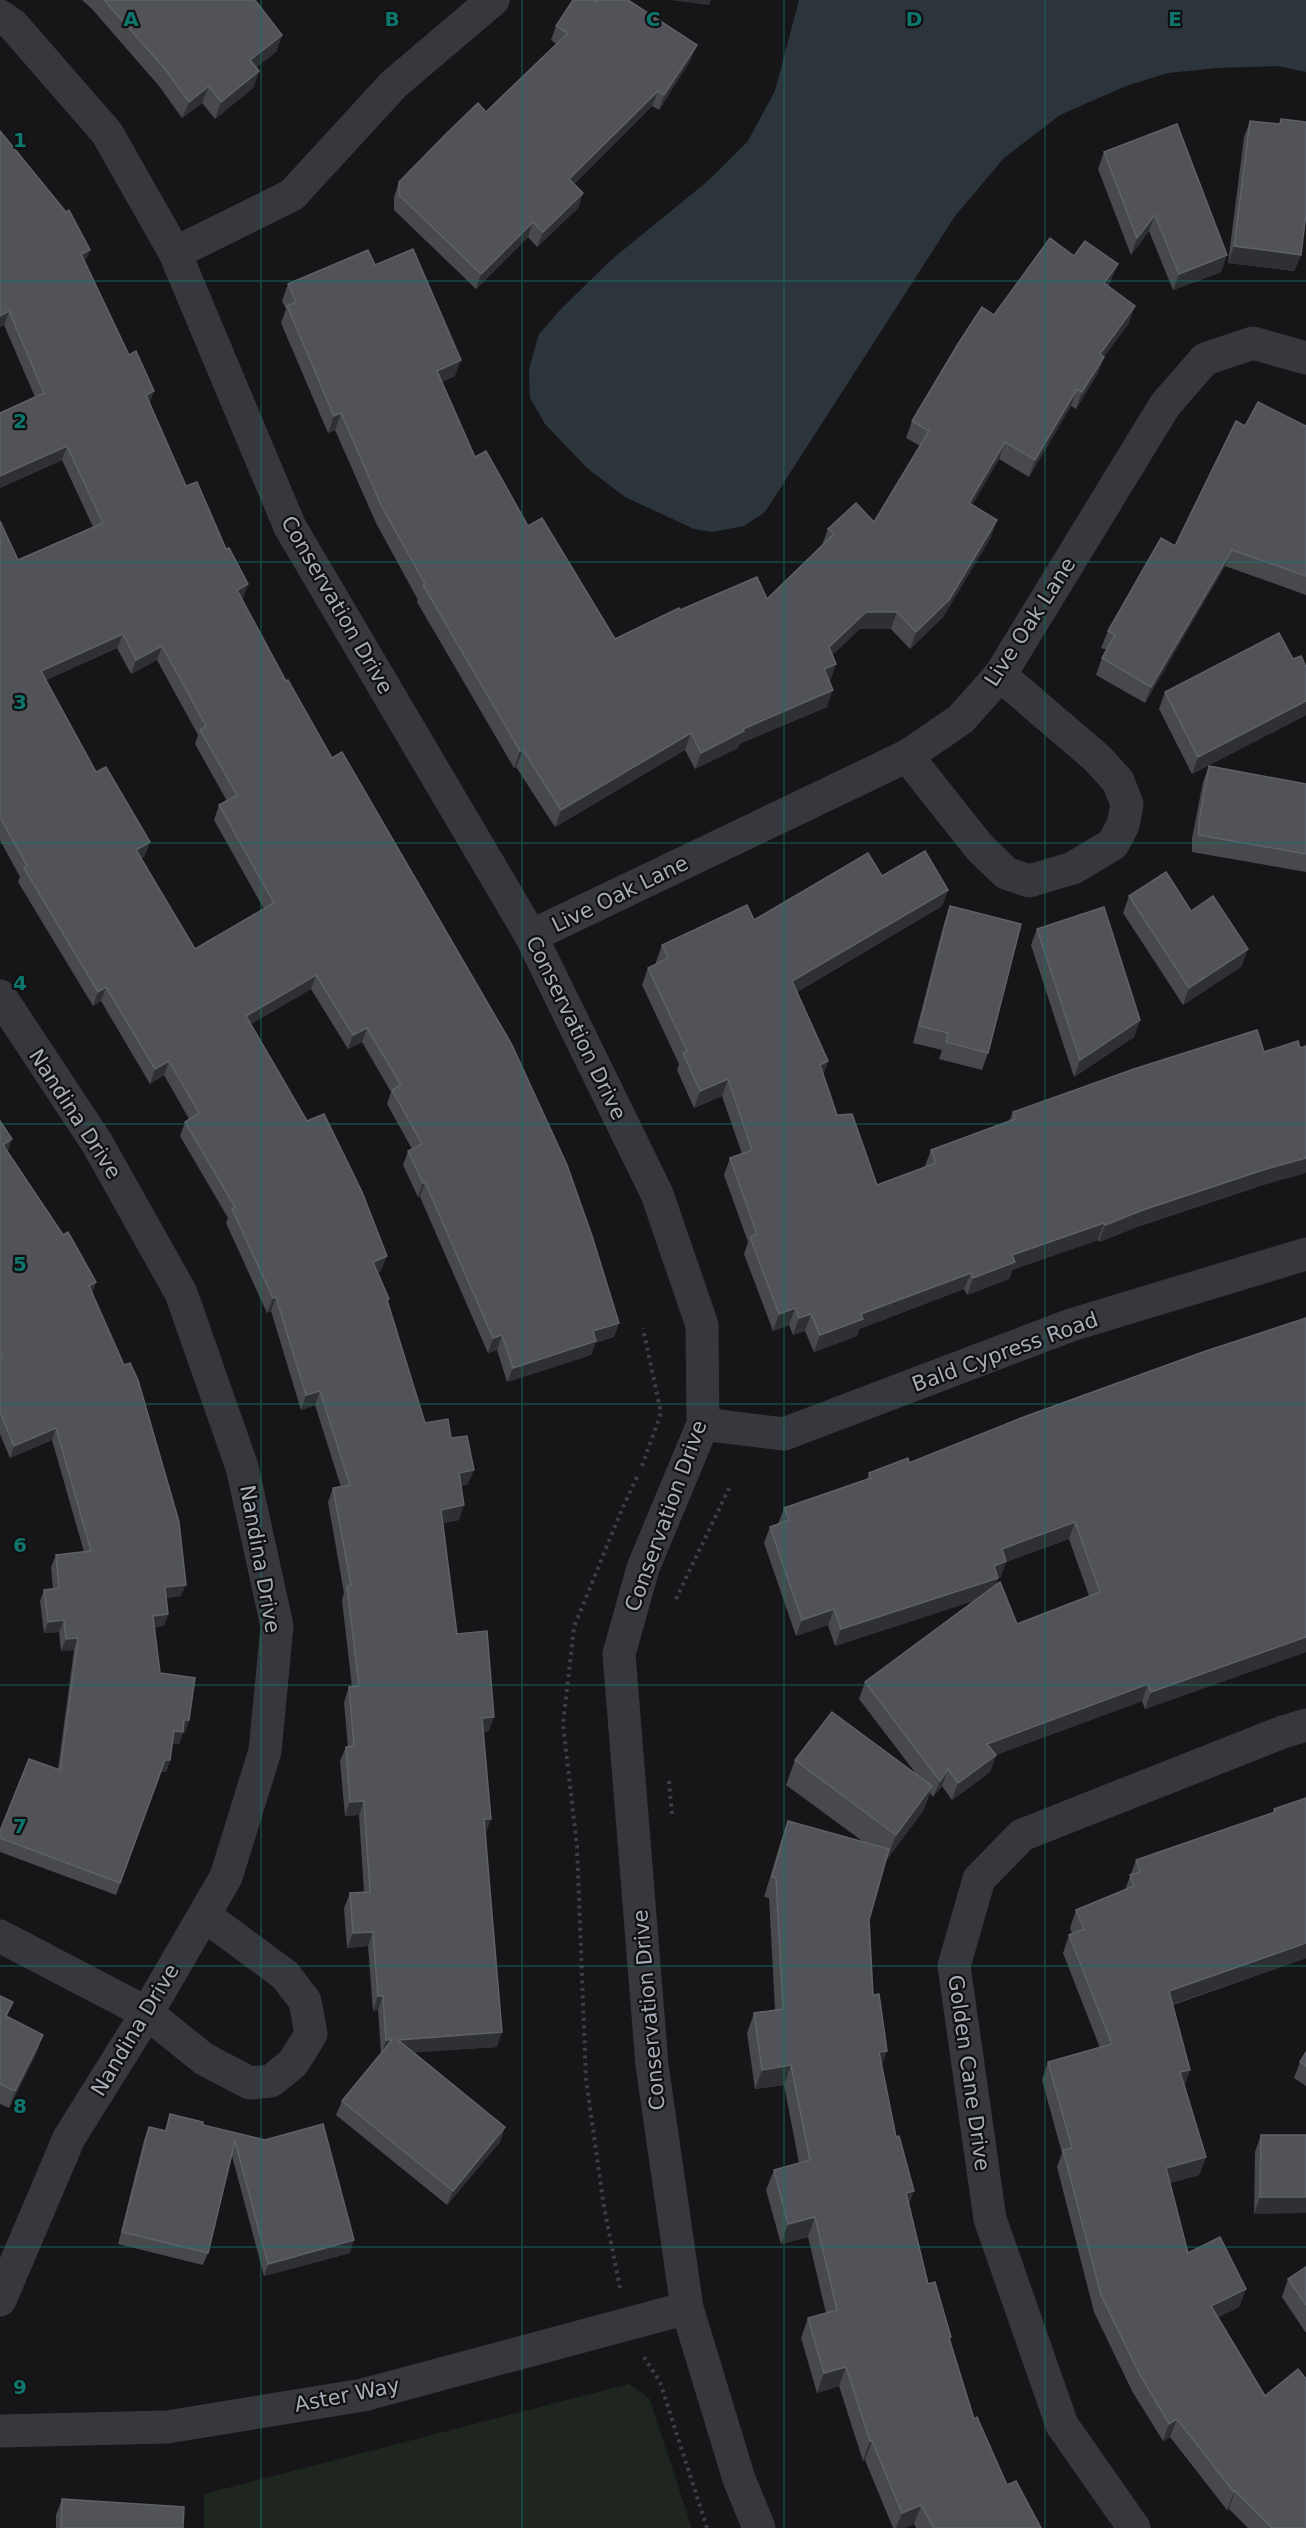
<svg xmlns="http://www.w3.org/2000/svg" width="1306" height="2528" font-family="'DejaVu Sans',sans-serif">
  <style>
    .green { fill: #1e261f }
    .water { fill: #2c353c }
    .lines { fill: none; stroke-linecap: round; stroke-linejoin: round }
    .path { stroke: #3d3f44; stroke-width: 4; stroke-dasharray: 3 4.5; stroke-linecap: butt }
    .minor { stroke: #37383d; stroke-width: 33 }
    .wall { fill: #47494d; fill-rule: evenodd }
    .shaded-wall { fill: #2f3033 }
    .building { fill: #525359; stroke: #5f6168; stroke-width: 1.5; fill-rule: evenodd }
    .grid { fill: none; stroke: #0f766e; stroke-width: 1.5; stroke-opacity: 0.55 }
    .labels { text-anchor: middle; stroke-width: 4.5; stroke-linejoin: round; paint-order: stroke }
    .street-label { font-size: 21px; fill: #a8adb8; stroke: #111113 }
    .grid-label { font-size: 20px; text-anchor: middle; font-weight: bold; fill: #0f766e; stroke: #111113; stroke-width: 4.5; stroke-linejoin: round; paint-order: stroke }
  </style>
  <rect width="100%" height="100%" fill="#161618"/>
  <polygon class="green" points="629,2384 649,2398 692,2528 204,2528 204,2494"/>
  <polygon class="water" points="799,0 1306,0 1306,72 1278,66 1217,68 1168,73 1126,86 1060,115 1004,158 955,216 765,512 744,526 712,532 694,529 625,497 587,468 545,424 530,398 529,369 539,334 561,309 611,260 709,180 748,141 775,91"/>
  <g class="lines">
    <g class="path">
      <polyline points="642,1466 661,1413 643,1328"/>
      <polyline points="676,1599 731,1484"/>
      <polyline points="669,1781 672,1815"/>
      <polyline points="620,2288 604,2207 586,2079 577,1847 563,1724 574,1627 622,1509 639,1473"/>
      <polyline points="644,2357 660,2382 707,2528"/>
    </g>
    <g class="minor">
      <polyline points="0,16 13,25 107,133 175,253 290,527 531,936 657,1194 702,1325 703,1424 643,1568 619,1654 652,2065 687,2308 739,2479 759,2528"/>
      <polyline points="175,253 292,195 394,84 493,0"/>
      <polyline points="907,756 980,848 1006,873 1029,881 1073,868 1113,844 1123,825 1127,804 1118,781 1097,758 1000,675"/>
      <polyline points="531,936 907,756 961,719 1000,675 1165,405 1205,359 1253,343 1306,358"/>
      <polyline points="0,996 97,1143 181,1293 242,1467 277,1626 265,1751 226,1877 147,2013 69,2138 0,2300"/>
      <polyline points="703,1424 784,1434 1071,1325 1306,1254"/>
      <polyline points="0,1936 147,2013 204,2059 250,2083 271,2081 293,2063 311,2034 305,2001 285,1975 204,1915"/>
      <polyline points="0,2431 167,2427 363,2395 687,2308"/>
      <polyline points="1134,2528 1062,2425 990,2219 954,1966 979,1879 1022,1835 1283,1732 1306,1725"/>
    </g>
  </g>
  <g class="wall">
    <polygon points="82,0 255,0 282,35 276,52 256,67 259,71 253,88 215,119 202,103 182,118 159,86 92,9"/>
    <polygon points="573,0 628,0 691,59 659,110 652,106 574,184 583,193 578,208 537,247 528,237 476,289 394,210 394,197 399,182 486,112 556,44 551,40 556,26"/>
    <polygon points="1281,119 1301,255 1294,271 1228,263 1244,137 1250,121 1279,124"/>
    <path d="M0 131 85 262 186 486 248 584 243 598 242 599 619 1323 614 1337 595 1343 591 1355 507 1382 497 1350 488 1353 420 1197H418L403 1165 408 1151 412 1149 387 1104 391 1092 362 1042 348 1049 311 989 251 1024 381 1271 378 1272 425 1423 451 1438 468 1484 461 1486 459 1520 443 1523 457 1634 489 1731 484 1732 486 1833 497 2047 414 2052 505 2127 500 2142 447 2205 336 2115 342 2101 381 2053 378 2010 373 2011 368 1946 347 1948 344 1908 350 1893H364L359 1815 345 1816 340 1761 346 1747H348L344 1702 349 1687H352L342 1600 344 1593 328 1502 333 1488 341 1487 315 1405 301 1410 271 1311 267 1313 226 1223 228 1218 180 1136 185 1122 189 1119 164 1075 150 1084 101 1001 93 1006 18 882 20 877 0 840V521L18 560 93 527 62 460 0 488V413L35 397 4 325 0 327ZM117 648 131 674 157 660 198 735 195 744 227 801 219 805 214 820 264 909 195 949 141 859 144 857 150 842 96 772 46 680Z"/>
    <polygon points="1104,152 1221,272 1173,290 1149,231 1131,255 1098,169"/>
    <polygon points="1074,256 1111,281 1108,286 1129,323 1104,356 1098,373 1076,409 1071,406 1029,477 999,459 972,505 991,537 943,617 910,649 891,629 860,629 832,655 836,664 830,681 829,681 827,707 739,744 738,748 695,769 685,750 555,827 516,767 514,768 417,602 418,600 376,523 335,430 328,433 281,323 286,309 282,301 288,284 375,265 455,376 442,382 475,457 615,639 680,610 767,599 822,545 828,529 874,522 920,446 906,438 912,421 994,315"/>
    <polygon points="1245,426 1306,426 1306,595 1225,566 1145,703 1096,675 1102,658 1107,650 1101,648 1108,631 1175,546"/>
    <polygon points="1293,659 1306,667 1306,715 1192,774 1159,709 1165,692"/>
    <polygon points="1209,766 1306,784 1306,872 1192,852 1192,838 1203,782"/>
    <polygon points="882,876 948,890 942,906 797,992 828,1061 823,1075 837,1115 877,1185 925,1167 925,1166 931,1150 1009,1121 1013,1112 1257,1187 1137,1227 1099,1242 1098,1240 1012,1270 1009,1279 967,1295 964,1289 859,1329 857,1336 814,1352 805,1331 793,1335 789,1325 773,1331 744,1254 748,1242 724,1175 730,1158 742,1154 722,1096 694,1108 677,1070 679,1064 642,985 648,968 657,964 656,962 662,945 754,920"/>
    <polygon points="1129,896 1191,911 1242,966 1183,1005 1123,913"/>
    <polygon points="950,906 988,1053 982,1070 939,1059 942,1050 913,1043 944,923"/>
    <polygon points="1037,929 1140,1020 1134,1037 1074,1077 1031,945"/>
    <polygon points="0,1121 12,1139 7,1151 96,1282 92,1293 181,1596 166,1598 168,1614 164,1626 154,1627 160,1673 189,1720 185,1732 183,1732 179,1744 172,1743 170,1760 166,1772 161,1772 116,1895 0,1852 0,1831 58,1769 74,1650 61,1651 59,1632 44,1633 40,1601 44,1590 53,1589 51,1567 56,1555 84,1552 52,1440 10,1458 0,1434"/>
    <path d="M1306 1318V1652L1145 1709 1142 1701 996 1755 990 1772 952 1800 942 1786 933 1797 930 1793 923 1811 887 1859 886 1858 869 1920 873 1995 882 2066 909 2204 928 2284 950 2341 974 2419 1007 2485 1041 2528H916L914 2524 905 2528H893L865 2460 863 2461 839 2386 817 2393 801 2338 808 2318 826 2313 808 2237 781 2244 766 2190 774 2170 799 2163 784 2085 755 2089 747 2033 754 2013 775 2010 769 1898 764 1897 781 1841 788 1821 865 1843 786 1785 795 1760 917 1775 859 1699 865 1682 976 1600 835 1646 828 1625 796 1636 764 1543 770 1527 778 1524 784 1508 867 1479 869 1473 909 1463ZM1069 1539 1089 1596 1017 1624 996 1585 998 1578H1000L1006 1562Z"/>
    <polygon points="1306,1798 1306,1958 1173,2005 1185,2086 1206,2157 1199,2175 1170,2183 1188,2253 1246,2289 1239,2307 1218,2317 1306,2528 1248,2528 1229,2509 1227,2510 1170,2437 1163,2441 1132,2391 1094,2312 1057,2167 1062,2153 1042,2080 1048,2062 1100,2048 1063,1953 1069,1935 1072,1934 1070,1928 1076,1910 1125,1890 1136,1860 1273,1813 1274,1809"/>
    <polygon points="0,1996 7,2017 37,2052 9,2108 0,2104"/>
    <polygon points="1306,2052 1306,2086 1294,2078 1300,2062"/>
    <polygon points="170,2114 203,2125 265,2140 350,2253 264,2276 232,2156 208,2253 203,2265 118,2244 144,2140 149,2127 165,2131"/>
    <polygon points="1261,2135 1306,2135 1254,2214 1255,2152"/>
    <polygon points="1306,2267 1306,2333 1282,2297 1288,2279"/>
    <polygon points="62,2499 183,2528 56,2528 56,2515"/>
  </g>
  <g class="shaded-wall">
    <polygon points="670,0 711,0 709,5"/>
    <polygon points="282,35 276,52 244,77 250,60"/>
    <polygon points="697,45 691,59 659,110 664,95"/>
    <polygon points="259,71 253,88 215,119 221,102"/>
    <polygon points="209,86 202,103 182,118 189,102"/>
    <polygon points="658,91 652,106 564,194 569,179"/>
    <polygon points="583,193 578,208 537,247 543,232"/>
    <polygon points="1155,215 1149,231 1131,255 1137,238"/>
    <polygon points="533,222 528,237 476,289 481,274"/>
    <polygon points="1234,246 1301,255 1294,271 1228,263"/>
    <polygon points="90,250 84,264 81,254"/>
    <polygon points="1227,255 1221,272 1173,290 1179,274"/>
    <polygon points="1118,264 1111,281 1098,299 1104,283"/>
    <polygon points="1135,306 1129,323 1094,371 1100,354"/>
    <polygon points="9,311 4,325 0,327 0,316"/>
    <polygon points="1104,357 1098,373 1076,409 1082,392"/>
    <polygon points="461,360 455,376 430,387 437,371"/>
    <polygon points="1077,389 1071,406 1029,477 1035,460"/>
    <polygon points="154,391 149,405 146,395"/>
    <polygon points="341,413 335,430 328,433 334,416"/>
    <polygon points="1005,442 999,459 963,520 969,503"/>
    <polygon points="67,446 62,460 0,488 0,476"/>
    <polygon points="997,520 991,537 943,617 910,649 916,632"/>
    <polygon points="1232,550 1225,566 1145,703 1151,687"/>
    <polygon points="248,584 243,598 232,605 237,590"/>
    <polygon points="866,612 897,612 891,629 860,629 823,664 829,647"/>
    <polygon points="123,634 117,648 36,685 41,671"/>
    <polygon points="162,646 157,660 131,674 136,660"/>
    <polygon points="836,664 830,681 818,686 824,669"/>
    <polygon points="833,690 827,707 739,744 738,748 695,769 701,753 743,729"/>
    <polygon points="1306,701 1306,715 1192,774 1198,757"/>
    <polygon points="691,733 685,750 555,827 561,810"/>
    <polygon points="523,750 516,767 514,768 520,751"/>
    <polygon points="150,842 144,857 130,865 136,850"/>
    <polygon points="948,890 942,906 786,998 792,981"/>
    <polygon points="1248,949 1242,966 1183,1005 1189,988"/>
    <polygon points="316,975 311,989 241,1030 246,1016"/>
    <polygon points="106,987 101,1001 93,1006 98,992"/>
    <polygon points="1140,1020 1134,1037 1074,1077 1080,1060"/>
    <polygon points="367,1028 362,1042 348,1049 353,1035"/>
    <polygon points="169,1061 164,1075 150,1084 155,1069"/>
    <polygon points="828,1061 822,1078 820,1065"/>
    <polygon points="728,1079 722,1096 694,1108 700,1091"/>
    <polygon points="12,1139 8,1151 0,1156 3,1145"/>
    <polygon points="1306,1158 1306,1173 1257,1187 1137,1227 1099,1242 1105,1225 1143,1210 1263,1170"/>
    <polygon points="425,1182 420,1197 418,1197 423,1183"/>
    <polygon points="1104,1223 1098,1240 1012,1270 1009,1279 967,1295 973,1278 1012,1255"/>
    <polygon points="387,1256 381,1271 368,1277 373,1262"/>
    <polygon points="971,1273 964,1289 859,1329 857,1336 814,1352 820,1335 861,1314"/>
    <polygon points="96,1282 92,1294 89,1286"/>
    <polygon points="276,1297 271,1311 267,1313 273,1298"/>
    <polygon points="795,1308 789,1325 773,1331 779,1314"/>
    <polygon points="811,1314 805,1331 793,1335 799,1318"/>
    <polygon points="619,1323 614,1337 595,1343 591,1355 507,1382 513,1368 593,1331"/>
    <polygon points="502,1335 497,1350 488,1353 493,1338"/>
    <polygon points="320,1391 315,1405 301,1410 306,1395"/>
    <polygon points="56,1428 52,1440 10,1458 14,1446"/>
    <polygon points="474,1470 468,1484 454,1487 459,1473"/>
    <polygon points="464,1505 459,1520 436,1524 441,1510"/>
    <polygon points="1075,1522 1069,1539 1006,1562 1000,1578 998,1578 992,1595 835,1646 841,1629 994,1566 1002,1549"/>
    <polygon points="186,1585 181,1596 161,1599 165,1587"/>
    <polygon points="834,1609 828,1625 796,1636 802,1620"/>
    <polygon points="168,1614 164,1626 149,1627 153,1616"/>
    <polygon points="64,1620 59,1632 44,1633 48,1622"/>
    <polygon points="1306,1637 1306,1652 1145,1709 1151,1692"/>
    <polygon points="78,1638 74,1650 61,1651 66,1639"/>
    <polygon points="1148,1684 1142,1701 996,1755 990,1772 952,1800 958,1783 987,1744"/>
    <polygon points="494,1717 489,1731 477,1732 482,1718"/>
    <polygon points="184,1720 189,1720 185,1732 181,1732 183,1732 179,1744 170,1743 174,1731"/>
    <polygon points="165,1760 170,1760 166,1772 161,1772"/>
    <polygon points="948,1769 942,1786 933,1797 940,1781"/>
    <polygon points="932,1786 923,1811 887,1859 896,1835"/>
    <polygon points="364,1801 359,1815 345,1816 350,1802"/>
    <polygon points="484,1819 491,1819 486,1833 479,1834"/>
    <polygon points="373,1932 368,1946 347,1948 353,1933"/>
    <polygon points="1306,1943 1306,1958 1162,2008 1169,1991"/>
    <polygon points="378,1996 383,1996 378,2010 373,2011"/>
    <polygon points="502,2032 497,2047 393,2054 398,2040"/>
    <polygon points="43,2035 37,2052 9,2108 15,2091"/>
    <polygon points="386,2040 392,2040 381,2055"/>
    <polygon points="887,2051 880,2071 879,2052"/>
    <polygon points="791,2065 784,2085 755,2089 762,2070"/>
    <polygon points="1190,2070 1184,2088 1180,2072"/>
    <polygon points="505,2127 500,2142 447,2205 453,2191"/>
    <polygon points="1206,2157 1199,2175 1160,2186 1166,2168"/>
    <polygon points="914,2191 907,2210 906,2193"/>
    <polygon points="1260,2197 1306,2197 1306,2213 1254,2214"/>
    <polygon points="815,2217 808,2237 781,2244 788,2224"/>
    <polygon points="354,2240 350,2253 264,2276 268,2264"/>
    <polygon points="1246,2289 1239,2307 1205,2324 1211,2306"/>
    <polygon points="846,2367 839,2386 817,2393 824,2373"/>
    <polygon points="1177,2419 1170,2437 1163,2441 1169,2424"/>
    <polygon points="870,2441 872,2441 865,2460 863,2461"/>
    <polygon points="1235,2491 1229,2509 1227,2510 1234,2492"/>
    <polygon points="921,2505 914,2524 905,2528 896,2528 902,2513"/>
  </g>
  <g class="building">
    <polygon points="104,0 255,0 282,35 250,60 259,71 221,102 209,86 189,102 165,69"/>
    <polygon points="573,0 593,0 596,2 596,0 628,0 697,45 664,95 658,91 569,179 583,193 543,232 533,222 481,274 399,195 399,182 446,134 478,103 486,112 568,33 556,26"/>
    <polygon points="1281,119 1306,122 1306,213 1301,255 1234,246 1250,121 1280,124"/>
    <polygon points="1177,124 1227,255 1179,274 1155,215 1137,238 1104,152"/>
    <path d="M0 131 66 212 69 210 90 250 81 254 129 355 136 351 154 391 146 395 186 486 197 482 226 549 229 548 248 584 237 590 286 681 288 680 332 758 342 752 512 1045 567 1165 592 1236 619 1323 593 1331 596 1341 513 1368 502 1335 493 1338 425 1182 423 1183 408 1151 422 1144 392 1090 401 1085 367 1028 353 1035 316 975 246 1016 307 1121 324 1114 362 1192 387 1256 373 1262 389 1299 387 1300 425 1423 448 1419 451 1438 467 1436 474 1470 459 1473 464 1505 441 1510 457 1634 487 1631 494 1717 482 1718 491 1819H484L502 2032 398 2040 505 2127 453 2191 342 2101 392 2040H386L383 1996H378L373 1932 353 1933 350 1893 370 1892 364 1801 350 1802 346 1747 354 1746 349 1687 359 1686 347 1586 351 1585 333 1488 350 1485 320 1391 306 1395 276 1297 273 1298 232 1209 235 1207 185 1122 199 1113 169 1061 155 1069 106 987 98 992 24 868 27 866 0 817V521L18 560 103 523 67 446 0 476V413L44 393 9 311 0 316ZM123 634 136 660 162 646 206 726 200 730 237 795 219 805 274 903 195 949 136 850 150 842 106 767 96 772 41 671Z"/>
    <polygon points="1050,238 1074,256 1085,241 1118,264 1104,283 1135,306 1100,354 1104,357 1082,392 1077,389 1035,460 1005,442 969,503 997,520 949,600 916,632 897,612 866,612 829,647 836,664 824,669 833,690 743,729 744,731 701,753 691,733 561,810 523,750 520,751 423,585 425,584 382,507 341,413 334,416 287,306 296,302 288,284 368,250 375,265 413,249 461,360 437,371 475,457 486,451 528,526 542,518 615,639 679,608 680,610 757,577 767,599 834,534 828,529 856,503 874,522 929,431 912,421 958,344 982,307 994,315"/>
    <polygon points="1258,402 1306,426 1306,576 1232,550 1151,687 1102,658 1115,635 1108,631 1161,538 1175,546 1236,421 1245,426"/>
    <polygon points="1279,633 1293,659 1301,656 1306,667 1306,701 1198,757 1165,692"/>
    <polygon points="1209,766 1306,784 1306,854 1199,835 1199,821"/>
    <polygon points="925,851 948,890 792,981 828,1061 820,1065 837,1115 852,1114 877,1185 936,1163 931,1150 1015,1119 1013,1112 1134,1069 1257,1030 1264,1052 1298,1041 1300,1048 1306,1046 1306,1158 1263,1170 1143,1210 1105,1225 1104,1223 1012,1255 1015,1262 973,1278 971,1273 861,1314 863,1319 820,1335 811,1314 799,1318 795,1308 779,1314 750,1237 757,1234 730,1158 752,1150 728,1079 700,1091 683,1053 687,1051 648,968 668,958 662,945 747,905 754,920 868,853 882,876"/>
    <polygon points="1166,872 1191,911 1213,896 1248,949 1189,988 1129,896"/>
    <polygon points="950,906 1021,924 988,1053 946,1042 948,1033 919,1026"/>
    <polygon points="1104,907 1140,1020 1080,1060 1037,929"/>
    <polygon points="0,1121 12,1139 3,1145 63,1235 68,1232 96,1282 89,1286 124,1365 130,1363 138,1380 179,1522 186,1585 165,1587 168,1614 153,1616 160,1673 195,1678 189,1720 184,1720 183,1732 174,1731 170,1760 165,1760 120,1883 0,1838 0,1831 29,1759 60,1770 78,1638 66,1639 64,1620 48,1622 44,1590 59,1588 56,1555 91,1551 56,1428 14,1446 0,1412 0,1356 2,1355 0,1352"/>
    <polygon points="1306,1318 1306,1637 1151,1692 1148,1684 987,1744 996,1755 958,1783 948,1769 940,1781 865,1682 1000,1582 1017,1624 1100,1592 1075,1522 1002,1549 1006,1561 994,1566 998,1578 841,1629 834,1609 802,1620 770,1527 789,1520 784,1508 871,1478 869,1473 908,1458 909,1463 1021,1418 1203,1352"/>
    <polygon points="832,1712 932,1786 896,1835 795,1760"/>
    <polygon points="1306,1798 1306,1943 1169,1991 1190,2070 1180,2072 1206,2157 1166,2168 1188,2253 1220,2237 1246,2289 1211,2306 1265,2396 1298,2369 1306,2379 1306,2528 1272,2528 1235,2491 1234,2492 1177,2419 1169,2424 1139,2373 1101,2295 1063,2150 1072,2148 1048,2062 1112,2044 1069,1935 1084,1929 1076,1910 1134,1886 1130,1875 1140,1872 1136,1860 1275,1812 1274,1809"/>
    <polygon points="788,1821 889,1849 869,1920 873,1995 879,1994 887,2051 879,2052 896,2137 899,2136 914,2191 906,2193 928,2284 935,2282 951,2337 949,2338 974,2419 977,2417 1007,2485 1016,2481 1041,2528 934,2528 921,2505 902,2513 872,2441 870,2441 846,2367 824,2373 808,2318 837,2310 815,2217 788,2224 774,2170 810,2160 791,2065 762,2070 754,2013 783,2009 776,1878 772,1877"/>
    <polygon points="0,1996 13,2002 6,2016 43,2035 15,2091 0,2084"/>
    <polygon points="1306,2052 1306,2066 1300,2062"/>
    <polygon points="170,2114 203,2122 203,2125 265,2140 323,2124 354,2240 268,2264 235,2141 208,2253 122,2232 149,2127 166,2131"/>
    <polygon points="1261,2135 1306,2135 1306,2197 1260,2197"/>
    <polygon points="1306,2267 1306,2305 1288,2279"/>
    <polygon points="62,2499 184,2507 183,2528 61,2528"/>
  </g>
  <path class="grid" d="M261 0V2528M522 0V2528M784 0V2528M1045 0V2528M0 281H1306M0 562H1306M0 843H1306M0 1124H1306M0 1404H1306M0 1685H1306M0 1966H1306M0 2247H1306"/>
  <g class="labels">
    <g class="street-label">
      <text transform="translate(337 605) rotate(60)" y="7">Conservation Drive</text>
      <text transform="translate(1030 622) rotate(-57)" y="7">Live Oak Lane</text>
      <text transform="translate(620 894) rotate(-26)" y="7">Live Oak Lane</text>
      <text transform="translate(576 1028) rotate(64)" y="7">Conservation Drive</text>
      <text transform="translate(75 1114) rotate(57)" y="7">Nandina Drive</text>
      <text transform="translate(1005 1352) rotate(-20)" y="7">Bald Cypress Road</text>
      <text transform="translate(666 1516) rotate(-70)" y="7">Conservation Drive</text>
      <text transform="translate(260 1559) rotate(80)" y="7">Nandina Drive</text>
      <text transform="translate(649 2010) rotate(-95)" y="7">Conservation Drive</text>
      <text transform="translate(135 2030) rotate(-59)" y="7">Nandina Drive</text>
      <text transform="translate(969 2073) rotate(82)" y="7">Golden Cane Drive</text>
      <text transform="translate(347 2395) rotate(-11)" y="7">Aster Way</text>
    </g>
  </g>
  <g class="grid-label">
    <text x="131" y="26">A</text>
    <text x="392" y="26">B</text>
    <text x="653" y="26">C</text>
    <text x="914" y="26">D</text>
    <text x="1175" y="26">E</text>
    <text x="20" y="147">1</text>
    <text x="20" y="428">2</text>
    <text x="20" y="709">3</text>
    <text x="20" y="990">4</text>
    <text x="20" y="1271">5</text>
    <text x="20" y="1552">6</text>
    <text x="20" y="1833">7</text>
    <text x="20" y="2113">8</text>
    <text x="20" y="2394">9</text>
  </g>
</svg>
